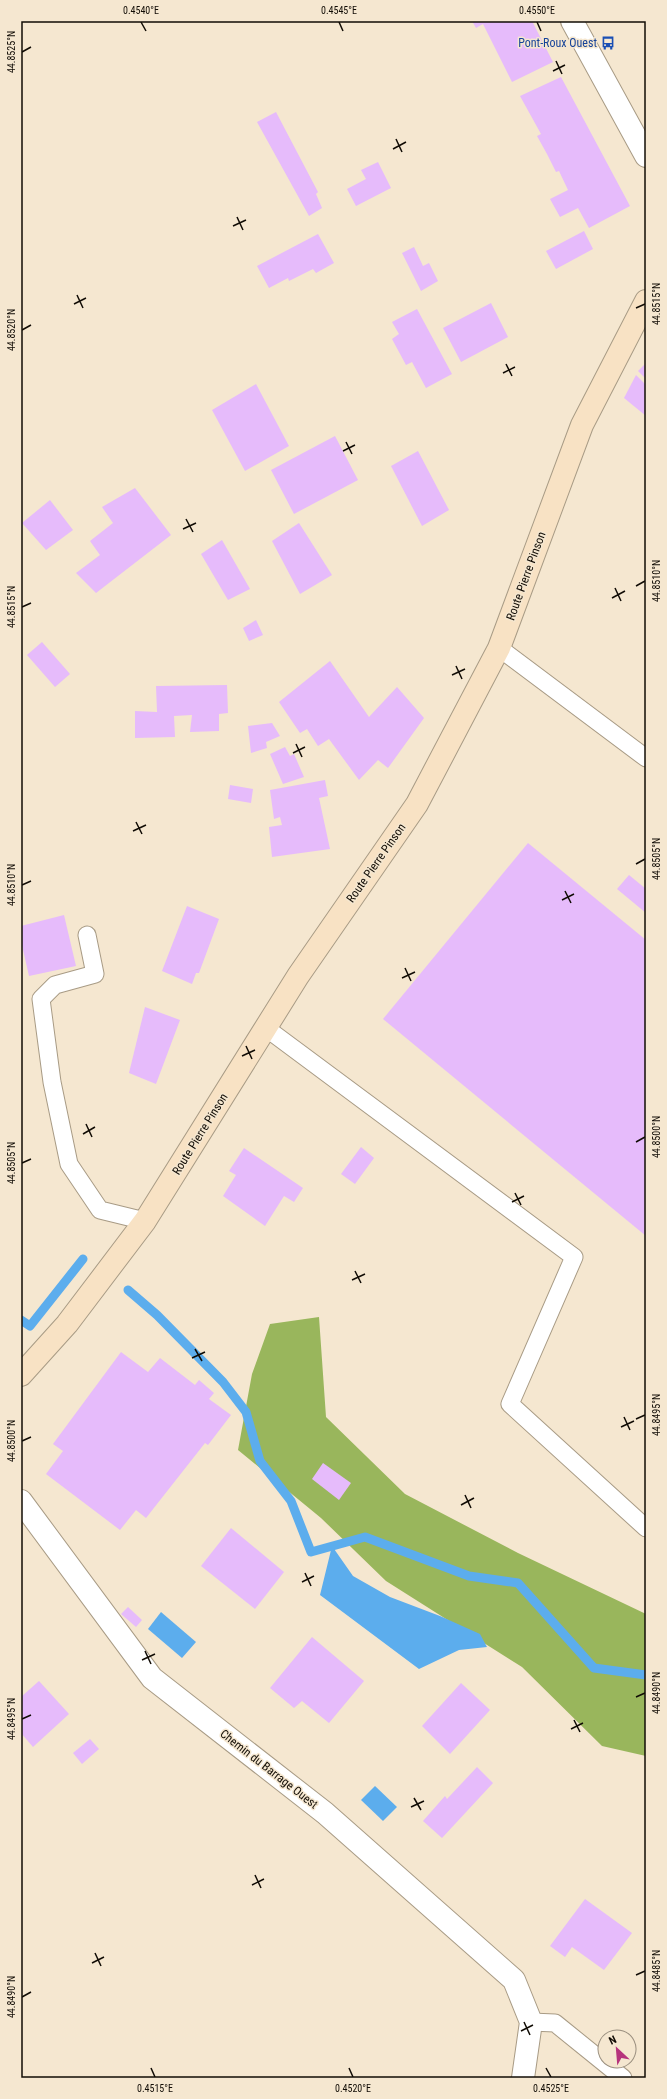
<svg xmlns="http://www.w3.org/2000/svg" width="667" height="2099" font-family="'Roboto Condensed',sans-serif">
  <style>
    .forest { fill: #99b65c }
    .water { fill: #5caded }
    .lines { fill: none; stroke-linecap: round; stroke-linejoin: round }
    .stream { stroke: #5caded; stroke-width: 9 }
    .building { fill: #e6bbfb }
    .service-casing { stroke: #a89b85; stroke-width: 19 }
    .minor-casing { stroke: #a89b85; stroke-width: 24 }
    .secondary-casing { stroke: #a89b85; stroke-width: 24 }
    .service { stroke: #fff; stroke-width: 17 }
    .minor { stroke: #fff; stroke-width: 22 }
    .secondary { stroke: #f8e2c4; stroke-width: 22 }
    .ticks { fill: none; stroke: #110c05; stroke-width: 1.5 }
    .labels { text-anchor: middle; stroke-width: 3; stroke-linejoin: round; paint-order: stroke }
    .transit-label { font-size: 12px; fill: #164399; stroke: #f5e7d0; text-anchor: end }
    .street-label { font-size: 12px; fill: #110c05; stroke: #f5e7d0 }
    .neatline { fill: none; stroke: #110c05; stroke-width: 1.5 }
    .ticks-label { font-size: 10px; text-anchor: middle; fill: #110c05 }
  </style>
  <rect width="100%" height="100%" fill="#f5e7d0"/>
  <polygon class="forest" points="319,1317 326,1417 405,1494 518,1553 646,1614 646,1756 602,1746 522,1667 386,1581 321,1518 238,1450 252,1374 270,1324"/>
  <g class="water">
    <polygon points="332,1546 353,1576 390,1597 440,1616 480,1634 487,1647 459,1650 419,1669 320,1595"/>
    <polygon points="161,1612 196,1642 182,1658 148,1629"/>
    <polygon points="375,1786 397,1807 383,1821 361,1800"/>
  </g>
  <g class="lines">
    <g class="stream">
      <polyline points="128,1290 157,1315 223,1382 246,1412 260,1461 291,1501 311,1552 365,1537 469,1576 518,1583 594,1668 646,1675"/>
      <polyline points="21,1320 30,1326 83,1259"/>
    </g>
  </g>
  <g class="building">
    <polygon points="472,21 532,21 553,62 512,82 483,24 476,28"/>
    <polygon points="561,77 630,206 589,228 578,208 560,217 550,199 568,190 559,171 556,172 547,154 537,136 541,134 520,96"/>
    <polygon points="276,112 318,192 316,194 322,208 309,216 257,122"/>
    <polygon points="378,162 391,188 356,206 347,189 366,179 361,170"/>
    <polygon points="584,231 593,249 556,269 546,251"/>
    <polygon points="318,234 334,263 316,273 313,269 289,281 288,278 269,288 257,266"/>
    <polygon points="414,247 423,266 429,263 438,281 421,291 402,253"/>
    <polygon points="491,303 508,337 461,362 443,328"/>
    <polygon points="417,309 452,374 426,388 412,362 406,365 392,339 399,334 392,322"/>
    <polygon points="646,363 646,379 638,371"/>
    <polygon points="636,375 646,385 646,416 624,398"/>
    <polygon points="256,384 289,446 245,471 212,410"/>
    <polygon points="335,436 358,480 294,514 271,470"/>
    <polygon points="418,451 449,510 422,526 391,466"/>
    <polygon points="135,488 171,535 96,593 76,573 100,555 90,541 113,523 102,507"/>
    <polygon points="50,500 73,530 46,550 22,523"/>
    <polygon points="299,523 332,575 300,594 272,541"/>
    <polygon points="222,540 250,589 228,600 201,554"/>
    <polygon points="256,620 263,635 249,641 243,628"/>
    <polygon points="42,642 70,674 55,687 27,655"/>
    <polygon points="330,661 369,717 397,687 424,718 388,768 378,760 359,780 329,739 318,746 307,729 300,733 279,702"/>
    <polygon points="227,685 228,713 219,714 219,731 190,732 192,715 174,716 175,737 135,738 135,711 157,712 156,686"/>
    <polygon points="272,723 280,736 266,742 267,748 251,753 248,726"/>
    <polygon points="285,747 290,756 294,754 304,777 283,784 270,754"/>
    <polygon points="325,780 328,796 319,798 330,849 272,857 269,827 282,825 280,817 274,819 270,790"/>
    <polygon points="230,785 253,789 251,803 228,799"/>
    <polygon points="528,843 646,940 646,1236 383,1019"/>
    <polygon points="629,875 646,889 646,913 617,889"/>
    <polygon points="187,906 219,919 199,973 196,973 192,984 162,971"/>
    <polygon points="64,915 76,966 29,976 21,941 21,926"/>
    <polygon points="145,1007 180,1020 156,1084 129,1073"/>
    <polygon points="361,1147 374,1158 355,1184 341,1174"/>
    <polygon points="244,1148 303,1188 294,1202 284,1196 265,1226 223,1196 236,1175 229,1171"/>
    <polygon points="121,1352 148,1372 160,1358 195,1385 199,1380 214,1393 209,1399 231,1415 208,1445 205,1443 146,1518 136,1510 120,1530 46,1474 63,1451 53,1444"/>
    <polygon points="323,1463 351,1483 339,1500 312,1479"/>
    <polygon points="231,1528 284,1572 255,1609 201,1566"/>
    <polygon points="128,1607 142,1620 136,1627 121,1614"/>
    <polygon points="312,1637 364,1681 329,1723 302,1701 294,1708 270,1688"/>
    <polygon points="39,1681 69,1714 33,1747 21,1733 21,1697"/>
    <polygon points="461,1683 490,1710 450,1754 422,1726"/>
    <polygon points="90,1739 99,1749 82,1764 73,1753"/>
    <polygon points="477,1767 493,1783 442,1838 423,1821 445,1796 447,1799"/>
    <polygon points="585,1899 632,1933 604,1970 572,1947 565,1957 550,1946"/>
  </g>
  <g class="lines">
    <g class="service-casing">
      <g id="service">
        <polyline points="499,648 646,758"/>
        <polyline points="87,935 95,974 55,985 41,999 52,1082 69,1164 100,1210 145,1221"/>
        <polyline points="266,1028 574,1257 510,1404 646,1528"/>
        <polyline points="531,2022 555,2023 623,2078"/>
      </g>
    </g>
    <g class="minor-casing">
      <g id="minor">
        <polyline points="572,21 646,156"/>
        <polyline points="21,1501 152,1678 325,1813 514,1980 531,2022 523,2078"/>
      </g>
    </g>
    <g class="secondary-casing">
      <polyline id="secondary" points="21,1375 67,1324 145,1221 298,976 417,804 499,648 582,425 646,301"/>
    </g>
    <use href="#service" class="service"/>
    <use href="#minor" class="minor"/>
    <use href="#secondary" class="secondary"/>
  </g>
  <path class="ticks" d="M141 22 146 31M339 22 343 31M537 22 541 31M22 52 31 47M556 61 562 74M553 71 565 65M396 139 402 152M393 149 406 142M237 217 243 230M233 226 246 220M77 295 83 308M74 304 86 298M636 308 645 304M22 330 31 325M506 364 512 376M503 373 515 367M346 442 352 454M343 451 355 445M186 519 193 532M183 529 196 523M636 586 645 581M615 588 621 601M612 598 625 591M22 607 31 603M456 666 462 679M452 675 465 669M296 744 302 757M293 753 305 747M136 822 142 834M133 831 146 825M636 864 645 859M22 885 31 881M565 891 571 903M562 900 574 894M405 968 411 981M402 978 415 972M246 1046 252 1059M242 1056 255 1050M86 1124 92 1137M83 1134 95 1127M636 1142 645 1137M22 1163 31 1159M515 1193 521 1205M512 1202 524 1196M355 1271 361 1283M352 1280 365 1274M195 1349 202 1361M192 1358 205 1352M624 1417 630 1430M636 1419 645 1415M621 1427 634 1421M22 1441 31 1437M465 1495 471 1508M461 1505 474 1498M305 1573 311 1586M302 1582 314 1576M145 1651 151 1664M142 1660 155 1654M636 1697 645 1693M22 1719 31 1715M574 1720 580 1732M571 1729 583 1723M414 1798 421 1810M411 1807 424 1801M255 1875 261 1888M252 1885 264 1879M95 1953 101 1966M92 1963 104 1957M636 1975 645 1971M22 1997 31 1992M524 2022 530 2035M521 2031 533 2025M151 2068 155 2077M349 2068 353 2077M546 2068 551 2077"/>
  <defs>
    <g id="bus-bare" transform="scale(1.08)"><path d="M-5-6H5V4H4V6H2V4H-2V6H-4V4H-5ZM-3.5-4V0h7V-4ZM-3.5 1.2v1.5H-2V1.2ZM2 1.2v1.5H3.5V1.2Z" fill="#1a4fb4" stroke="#f5e7d0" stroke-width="2.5" paint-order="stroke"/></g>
  </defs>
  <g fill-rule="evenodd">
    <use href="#bus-bare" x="608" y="43"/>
  </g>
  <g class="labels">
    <g class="transit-label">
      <text x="597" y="47">Pont-Roux Ouest</text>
    </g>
    <g class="street-label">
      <text transform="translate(526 576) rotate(-70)" y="4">Route Pierre Pinson</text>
      <text transform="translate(376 863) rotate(-55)" y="4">Route Pierre Pinson</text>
      <text transform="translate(200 1134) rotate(-58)" y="4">Route Pierre Pinson</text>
      <text transform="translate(269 1769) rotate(38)" y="4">Chemin du Barrage Ouest</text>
    </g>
  </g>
  <rect width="667" height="2099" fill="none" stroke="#f5e7d0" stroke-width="44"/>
  <g transform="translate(617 2049) rotate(334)"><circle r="19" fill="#f5e7d0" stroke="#9a8f7f"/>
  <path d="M0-3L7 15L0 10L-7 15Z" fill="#b6337c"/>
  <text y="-6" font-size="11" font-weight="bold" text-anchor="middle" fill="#110c05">N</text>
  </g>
  <rect x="22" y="22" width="623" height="2055" class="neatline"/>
  <g class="ticks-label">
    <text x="141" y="14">0.4540°E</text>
    <text x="339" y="14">0.4545°E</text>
    <text x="537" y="14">0.4550°E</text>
    <text transform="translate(11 52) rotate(-90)" y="4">44.8525°N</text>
    <text transform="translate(656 304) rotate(-90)" y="4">44.8515°N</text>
    <text transform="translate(11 330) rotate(-90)" y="4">44.8520°N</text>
    <text transform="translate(656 581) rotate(-90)" y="4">44.8510°N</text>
    <text transform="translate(11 607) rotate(-90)" y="4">44.8515°N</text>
    <text transform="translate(656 859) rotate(-90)" y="4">44.8505°N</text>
    <text transform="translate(11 885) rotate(-90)" y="4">44.8510°N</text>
    <text transform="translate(656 1137) rotate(-90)" y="4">44.8500°N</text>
    <text transform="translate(11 1163) rotate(-90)" y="4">44.8505°N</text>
    <text transform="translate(656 1415) rotate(-90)" y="4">44.8495°N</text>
    <text transform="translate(11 1441) rotate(-90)" y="4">44.8500°N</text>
    <text transform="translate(656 1693) rotate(-90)" y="4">44.8490°N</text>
    <text transform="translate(11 1719) rotate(-90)" y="4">44.8495°N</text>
    <text transform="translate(656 1971) rotate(-90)" y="4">44.8485°N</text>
    <text transform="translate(11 1997) rotate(-90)" y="4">44.8490°N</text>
    <text x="155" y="2092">0.4515°E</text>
    <text x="353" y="2092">0.4520°E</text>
    <text x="551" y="2092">0.4525°E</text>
  </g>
</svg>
